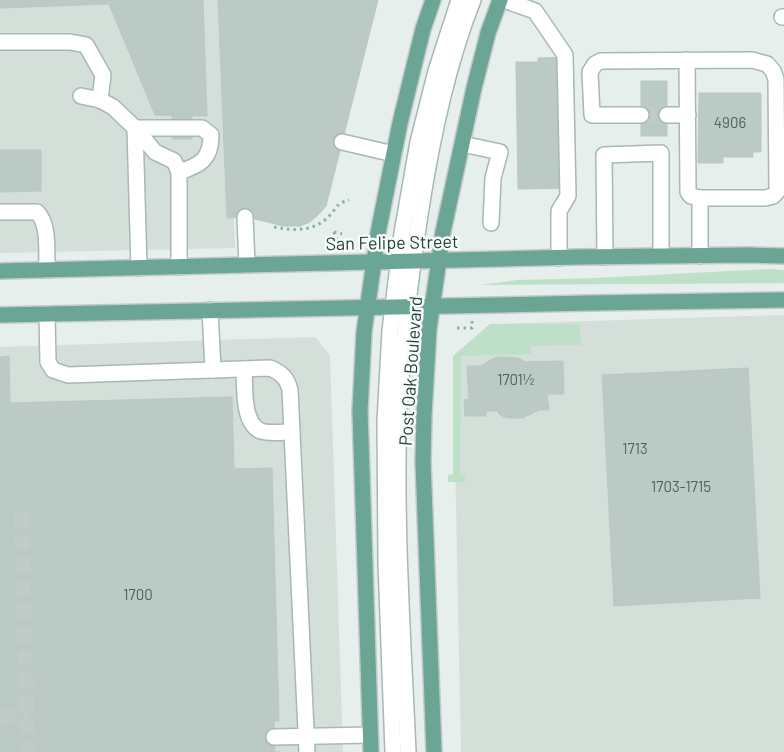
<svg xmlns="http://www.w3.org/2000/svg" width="784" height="752" font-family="Barlow,sans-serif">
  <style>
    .built { fill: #d4dfda }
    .green { fill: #bfe0c8 }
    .building { fill: #bbcac4; stroke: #b8c9c2 }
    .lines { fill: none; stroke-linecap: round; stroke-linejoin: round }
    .minor-tunnel { stroke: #bfccc8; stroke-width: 15; stroke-dasharray: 15 8; stroke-linecap: butt }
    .minor-casing { stroke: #a8b8b2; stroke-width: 18 }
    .major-casing { stroke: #c2cac8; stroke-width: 18 }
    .path { stroke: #86b3a5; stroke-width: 3; stroke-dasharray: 2.5 4; stroke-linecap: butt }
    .minor { stroke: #fff; stroke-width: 15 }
    .major { stroke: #6aa596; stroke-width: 15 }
    .labels { text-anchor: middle; stroke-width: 5; stroke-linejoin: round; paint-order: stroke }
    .number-label { font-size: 15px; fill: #4a645c }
    .street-label { font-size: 18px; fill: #24423a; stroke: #f7fbf9 }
  </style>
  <rect width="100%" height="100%" fill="#e6efeb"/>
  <g class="built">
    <polygon points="0,0 226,0 235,248 0,253"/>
    <polygon points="784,315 784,752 461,752 453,357 490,324"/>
    <polygon points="315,337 330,355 343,752 0,752 0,347"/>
  </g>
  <g class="green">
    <polygon points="770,269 784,270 784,283 481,285 518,280 595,278"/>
    <polygon points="490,324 580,324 581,345 531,346 531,354 461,356 460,476 465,476 465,482 448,482 448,475 453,474 453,356"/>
  </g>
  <g class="building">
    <polygon points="0,0 203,0 207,116 155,115 109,4 0,8"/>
    <polygon points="218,0 378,0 326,206 319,214 310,222 300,226 283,226 247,217 227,218"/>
    <polygon points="573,57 576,188 518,189 516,62 538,62 538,58"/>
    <rect x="641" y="81" width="26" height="55"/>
    <polygon points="699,93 761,93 761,152 753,152 753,157 723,157 723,163 698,163"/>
    <polygon points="172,115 192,116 192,139 172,139"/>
    <polygon points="0,150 41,150 41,191 0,192"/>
    <polygon points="9,356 10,403 232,397 234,469 272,468 279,721 274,721 274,737 275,752 280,752 0,752 0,357"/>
    <polygon points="501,357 518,358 525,362 563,361 564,394 547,394 549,410 539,410 523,418 507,418 500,415 497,411 486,411 486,416 465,416 464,400 469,399 467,366 481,366 494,358"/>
    <polygon points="748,368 760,598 614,606 602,375"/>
  </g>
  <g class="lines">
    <g class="minor-tunnel">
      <polyline points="641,115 667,115"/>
      <polyline points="21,512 28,752"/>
      <polyline points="0,717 27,715"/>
    </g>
    <g class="minor-casing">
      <g id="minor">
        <polyline points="504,0 535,11 565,55 568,196 559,211 559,258"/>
        <polyline points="782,17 784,17"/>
        <polyline points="0,42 70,42 86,45 103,75 100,100"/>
        <polyline points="81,96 100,100 113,107 135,128 155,152 174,161 179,172 179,267"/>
        <polyline points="641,115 592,115 590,72 595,64 601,61 752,60 767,64 773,71 776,79 777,192 773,196 765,198 700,198 691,196 688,192 687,60"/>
        <polyline points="667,115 688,115"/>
        <polyline points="342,142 394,154"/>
        <polyline points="462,144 500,152 493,178 491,223"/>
        <polyline points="700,198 700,256"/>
        <path d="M0 212H37C50 225 46 253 47 270"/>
        <polyline points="245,217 247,265"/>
        <polyline points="605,257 604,155 661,153 661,256"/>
        <path d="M139 268 135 128H202L211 135C211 159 201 165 179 172"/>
        <polyline points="210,310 213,370"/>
        <path d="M47 314 48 362 53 370 68 375 270 368C282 373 287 378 290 390L307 752"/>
        <path d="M244 369C245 386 242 424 261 431 270 434 283 432 292 432"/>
        <polyline points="274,737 370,735"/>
        <polyline points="393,752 386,563 385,421 390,331 402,233 418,142 436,71 459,0"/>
        <path d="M408 752C403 639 395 525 399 412 402 346 410 280 420 215 431 142 446 68 473 0"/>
      </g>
    </g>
    <g class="major-casing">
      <g id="major">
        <polyline points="0,271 578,257 747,255 784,256"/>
        <polyline points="0,315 590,303 784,300"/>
        <polyline points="371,752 360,411 364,332 378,233 400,123 423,29 433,0"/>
        <polyline points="434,752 423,462 424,415 429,329 443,232 474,88 488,33 500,0"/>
      </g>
    </g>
    <g class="path">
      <path d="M274 227C295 231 316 232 331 214 339 205 336 204 349 200"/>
      <polyline points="334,232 337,240"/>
      <polyline points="334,232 342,234"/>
      <polyline points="457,328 472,328 472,321"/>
    </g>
    <use href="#minor" class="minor"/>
    <use href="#major" class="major"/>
  </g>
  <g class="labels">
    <g class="number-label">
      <text x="730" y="128">4906</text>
      <text x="516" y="385">1701½</text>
      <text x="635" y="454">1713</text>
      <text x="681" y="492">1703-1715</text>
      <text x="138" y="600">1700</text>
    </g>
    <g class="street-label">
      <text transform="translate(392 243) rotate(-1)" y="6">San Felipe Street</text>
      <text transform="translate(411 371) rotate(-86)" y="6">Post Oak Boulevard</text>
    </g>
  </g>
</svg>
